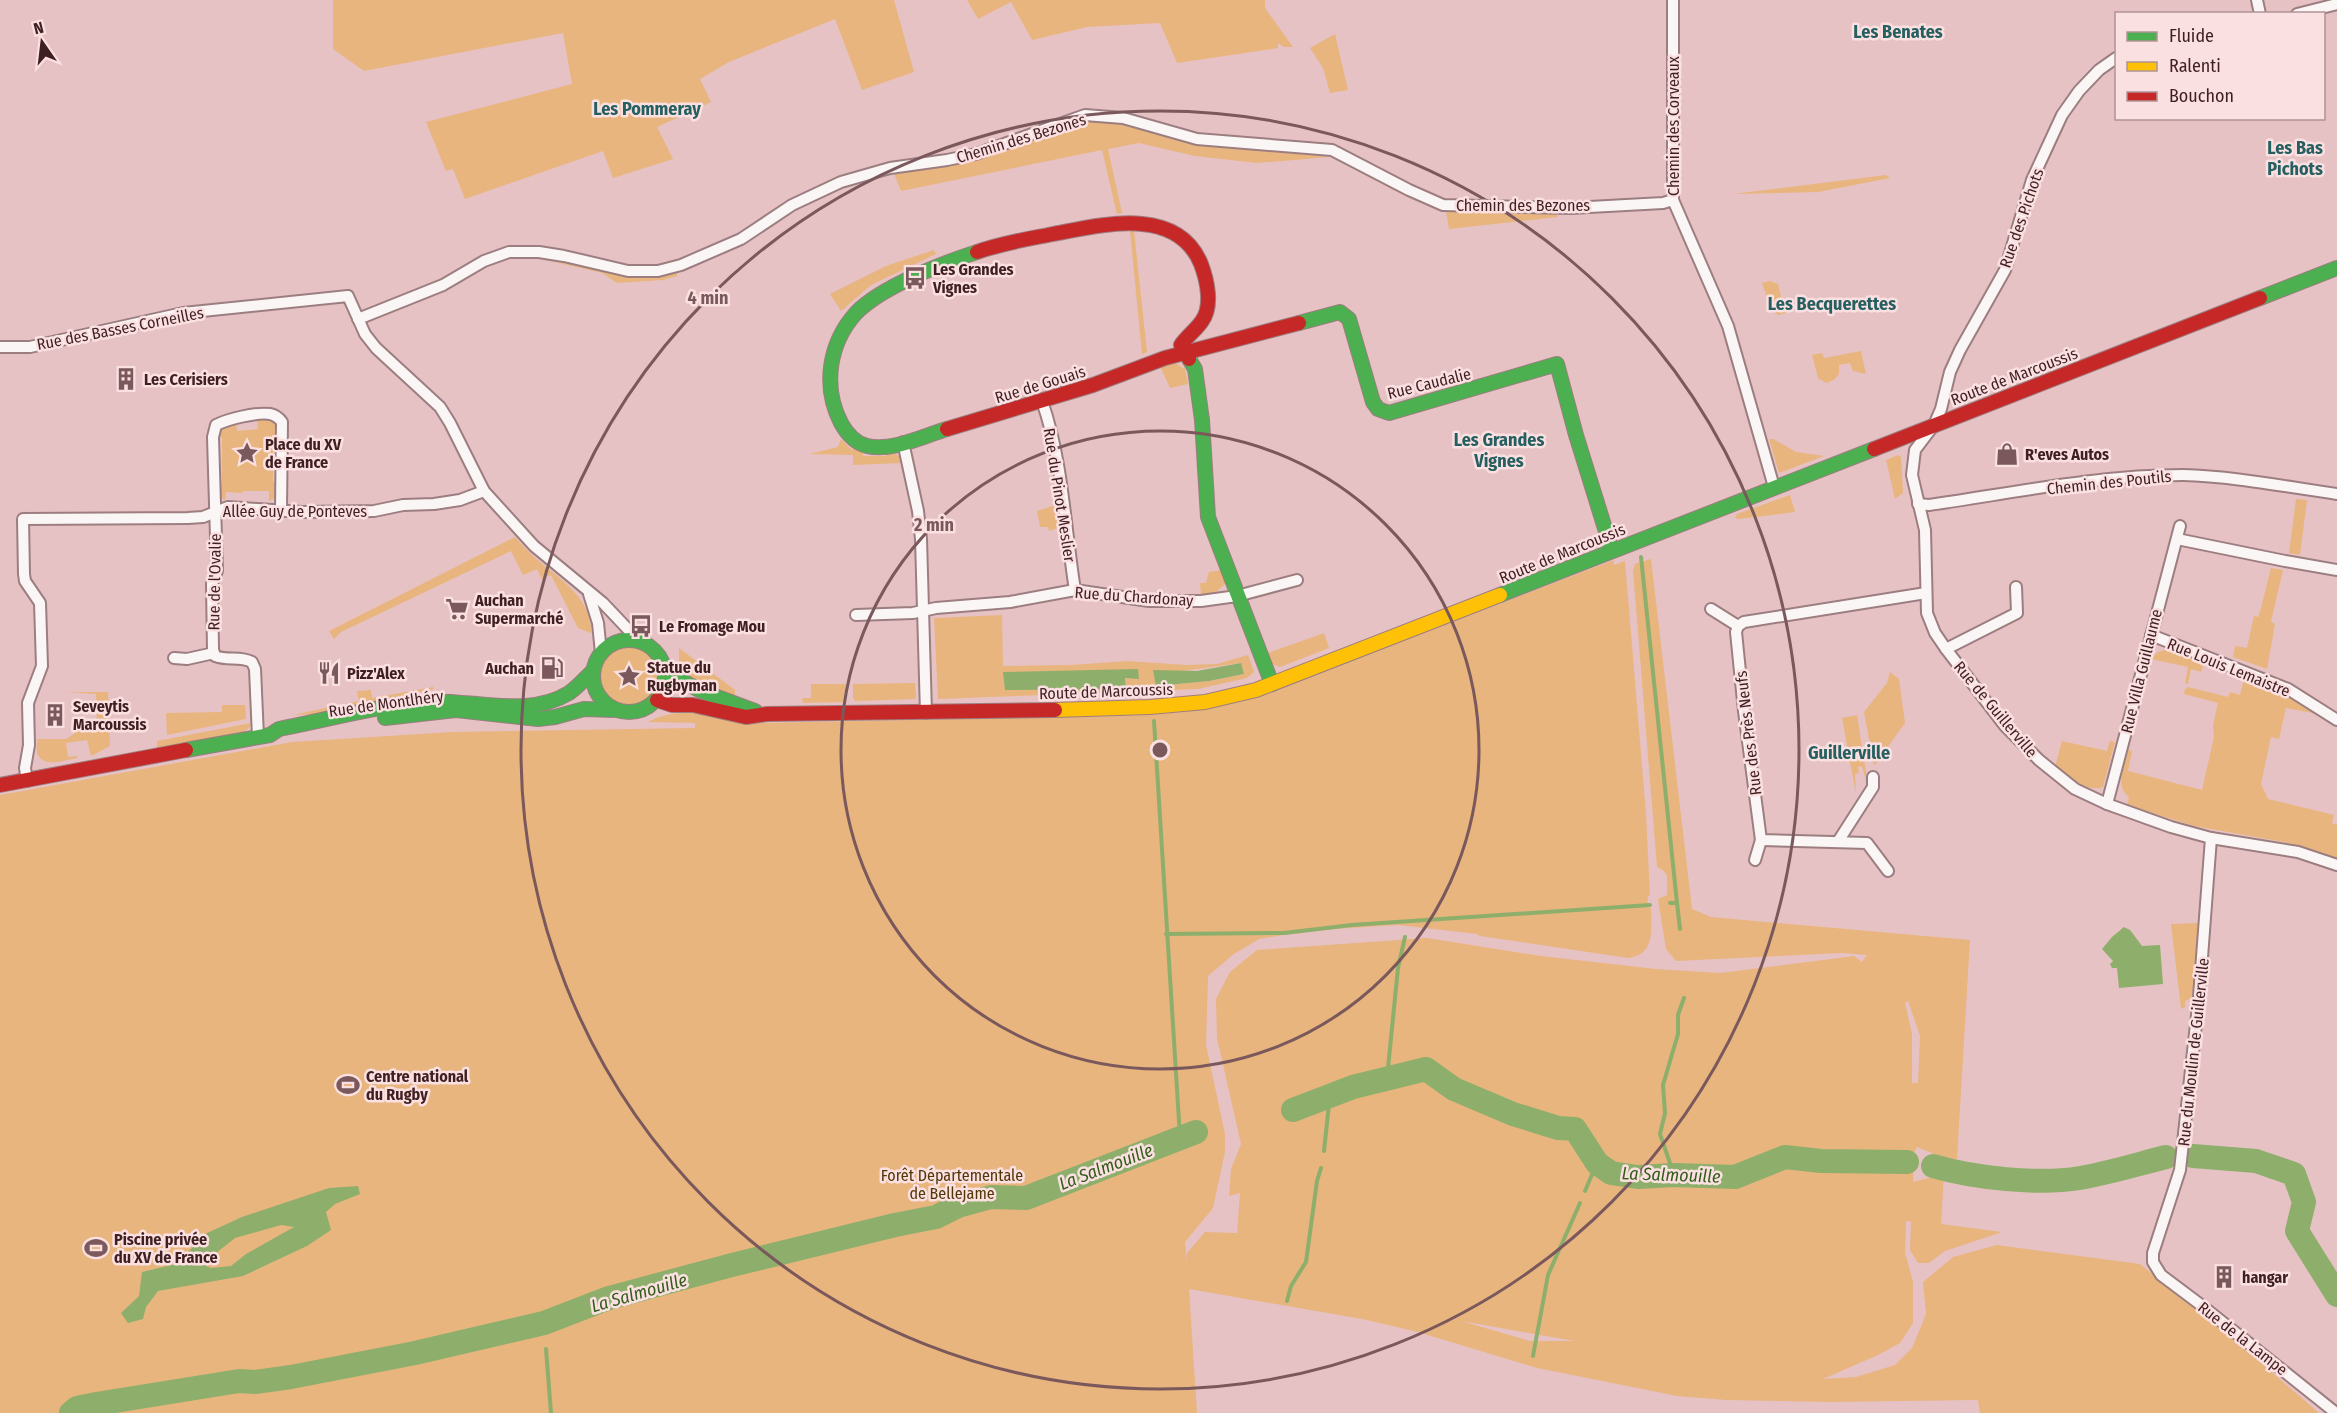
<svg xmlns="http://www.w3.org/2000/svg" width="2337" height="1413" font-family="'Fira Sans Condensed',sans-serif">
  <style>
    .green { fill: #e8b57e; fill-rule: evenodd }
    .water { fill: #8daf6b; fill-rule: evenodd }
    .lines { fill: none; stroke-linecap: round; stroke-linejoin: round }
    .stream { stroke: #8daf6b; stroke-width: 4 }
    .river { stroke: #8daf6b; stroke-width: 24 }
    .street-casing { stroke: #9c7e80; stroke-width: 14 }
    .fast-casing { stroke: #9c7e80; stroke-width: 16 }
    .slow-casing { stroke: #9c7e80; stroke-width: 16 }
    .jam-casing { stroke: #9c7e80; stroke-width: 16 }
    .street { stroke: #fbf6f6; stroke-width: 10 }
    .fast { stroke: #4caf50; stroke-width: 14 }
    .slow { stroke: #ffc107; stroke-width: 14 }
    .jam { stroke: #c62828; stroke-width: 14 }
    .ring { fill: none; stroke: #7a585b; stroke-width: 3 }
    .labels { text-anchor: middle; stroke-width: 5; stroke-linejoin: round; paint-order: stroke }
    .street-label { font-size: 16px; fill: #3f1f22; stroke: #fbe0e1 }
    .poi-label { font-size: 16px; font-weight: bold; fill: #3f1f22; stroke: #fbe0e1; text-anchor: start }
    .park-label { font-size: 16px; fill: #523706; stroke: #fbe0e1 }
    .neighbourhood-label { font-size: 18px; font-weight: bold; fill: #255f60; stroke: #fbe0e1 }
    .water-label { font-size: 18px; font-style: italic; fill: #335d1b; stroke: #fbe0e1 }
    .centre { fill: #7a585b; stroke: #fbe0e1; stroke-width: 3 }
    .ring-label { font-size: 18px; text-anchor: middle; font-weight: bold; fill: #7a585b; stroke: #fbe0e1; stroke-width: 5; stroke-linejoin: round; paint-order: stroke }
  </style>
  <rect width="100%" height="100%" fill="#e7c2c4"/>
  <g class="green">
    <polygon points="333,0 894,0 914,72 862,90 835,19 729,62 700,79 711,102 657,127 673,159 613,178 603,151 465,199 453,169 446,171 426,122 572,84 563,33 364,71 333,49"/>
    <polygon points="967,0 1265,0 1265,8 1293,47 1284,47 1278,43 1278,48 1177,63 1160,23 1087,27 1032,40 1011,2 978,19"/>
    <polygon points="1335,34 1348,90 1330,93 1323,68 1310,48"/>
    <polygon points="1080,121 1104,121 1130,125 1157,133 1214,145 1330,157 1257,163 1195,156 1139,143 1108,149 1122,213 1117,214 1102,150 901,191 893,171"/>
    <polygon points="1886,175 1890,178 1818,192 1733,194"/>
    <polygon points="1446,211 1555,211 1558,217 1449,229"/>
    <polygon points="1130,231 1134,231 1147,352 1142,354"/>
    <polygon points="934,250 936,254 871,285 841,311 830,294 886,266"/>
    <polygon points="542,255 617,274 629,276 674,272 677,273 677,276 663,280 617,283 602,273 533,257"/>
    <polygon points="1770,281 1778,284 1785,313 1779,315 1772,312 1762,283"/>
    <polygon points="1861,351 1866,374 1853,371 1850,363 1839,365 1839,374 1834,380 1826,383 1818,378 1812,355 1822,353 1824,358"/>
    <polygon points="1174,362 1185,369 1188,384 1170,388 1160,366"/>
    <path d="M270 417 278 424V437L273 442V481L278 486 276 498 269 501V491H243L242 493 226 492 225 500C218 496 218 490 217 483L222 481V437H217L219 427 236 422 237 431 258 429 257 419Z"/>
    <polygon points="841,439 852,450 855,447 863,451 863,456 886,456 886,452 896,454 901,458 902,463 853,465 853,455 809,454 838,447"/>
    <polygon points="1769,439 1773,439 1796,452 1824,456 1779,473"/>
    <polygon points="1898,455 1901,457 1903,493 1895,499 1886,460"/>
    <polygon points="1790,495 1795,512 1739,519 1735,518 1737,514"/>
    <polygon points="2296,499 2307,500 2300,555 2289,553"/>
    <polygon points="1056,505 1058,528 1049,531 1048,527 1040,527 1037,511"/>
    <path d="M515 537C521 544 528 551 534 557 557 577 593 598 591 633L578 628 551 575 542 579 537 569 523 575 511 551 341 632 334 639 329 631Z"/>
    <path d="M1651 559 1692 909 1711 917 1970 940 1957 1159H1946L1917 1147 1914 1153 1913 1182 1944 1174 1941 1224 2002 1232 1945 1251 1929 1263H1918L1910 1250 1911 1222 1906 1221 1905 1253 1913 1282V1323L1900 1343 1878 1355 1823 1379 1856 1377 1895 1365 1912 1348 1926 1314 1923 1282 1953 1257 1997 1245 2140 1264 2186 1302 2215 1323 2319 1413H1980L1978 1400 1830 1402 1726 1400 1677 1396 1537 1368 1418 1332 1362 1319 1189 1289 1197 1413H0V795L292 742 452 732 695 728V723L647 722C688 702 721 720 764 723L1150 715 1186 711 1273 691 1614 560V565L1625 561 1646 814 1650 896H1648L1647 907 1651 908C1651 929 1656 955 1628 958L1480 936 1477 934 1398 925 1335 929 1283 935 1259 939 1234 954 1208 976 1206 1045 1225 1134V1152L1213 1208 1185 1242 1187 1262V1253L1205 1232 1237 1233 1240 1193 1229 1196 1231 1169 1241 1144 1217 1038 1216 999 1230 972 1257 950 1427 938 1541 956 1656 969 1720 973 1854 956 1862 962 1867 955 1842 953 1676 961 1666 949 1658 899 1667 895V876L1664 871 1657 867 1633 571 1635 564ZM1908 1001 1920 1036 1918 1083H1912V1034L1905 1003ZM1461 1321 1574 1341H1530Z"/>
    <polygon points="2271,568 2283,570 2271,622 2275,624 2267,669 2233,657 2235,646 2247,648 2254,616 2258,617 2260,612"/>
    <polygon points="1222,570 1226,583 1215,593 1201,596 1200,583 1206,583 1209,572"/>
    <path d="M1002 615 1003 666 1071 665 1127 661 1187 665 1217 664 1248 655 1254 672 1247 678 1198 689 938 699 934 618ZM1241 663 1244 674 1209 681 1156 686 1183 671ZM1003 672 1139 679 1125 678 1126 689Z"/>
    <polygon points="1324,633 1329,648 1280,667 1272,664 1268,653"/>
    <circle cx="629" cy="676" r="30"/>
    <polygon points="679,648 735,690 735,699 682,674 679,669"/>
    <polygon points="2168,649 2204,663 2201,672 2191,669 2188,684 2185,683 2188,667 2151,659 2158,652"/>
    <polygon points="1890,672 1899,679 1905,723 1874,766 1864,712 1887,683"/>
    <path d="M2244 679 2282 693 2281 696 2284 697 2285 694 2323 715 2286 708 2279 739 2271 737 2261 784 2268 799 2334 815 2332 823 2337 825V858L2284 842 2194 826 2127 805 2129 797C2114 786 2125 766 2128 750L2132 751 2128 771 2202 790 2214 737 2213 725 2218 703 2184 694 2185 689 2188 687 2228 697 2230 692 2240 695Z"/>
    <polygon points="915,683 916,699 855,701 853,698 853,684"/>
    <polygon points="811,684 846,684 843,702 803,703 802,698 811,698"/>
    <polygon points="433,687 434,689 321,712 321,714 293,715 359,701 357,691 371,690 372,698"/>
    <path d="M65 692H108L110 746 91 756 87 740 66 743 68 757 77 756V758C65 760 43 769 37 753 36 749 38 744 37 739H66L74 734V728L97 727 96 694Z"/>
    <polygon points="222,705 245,705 246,719 167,735 166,713 222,712"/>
    <polygon points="1857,715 1867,779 1866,781 1862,766 1858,767 1859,773 1855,774 1856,794 1842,718"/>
    <polygon points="251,723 249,728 243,732 157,749 157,741"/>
    <path d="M2062 741 2107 751 2110 741 2115 742 2103 787C2086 793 2068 776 2055 767Z"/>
    <polygon points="2201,923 2194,997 2185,1001 2185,1007 2181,1009 2171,924"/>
  </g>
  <g class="water">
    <polygon points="1241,663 1244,674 1209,681 1156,686 1153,670 1197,671"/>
    <polygon points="1138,669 1139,679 1125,678 1126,689 1005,690 1003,672"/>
    <polygon points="2124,927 2130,930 2142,946 2160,945 2163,984 2119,988 2117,968 2112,968 2110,964 2113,961 2102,949 2112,937"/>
    <path d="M358 1186 360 1194 335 1204 326 1212 331 1230 307 1246 243 1276 158 1291 146 1307 143 1319 128 1323 121 1313 139 1296 142 1272 176 1264 207 1233 242 1217 329 1188ZM281 1225 294 1227 246 1254 231 1266 211 1268 202 1264 235 1238Z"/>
  </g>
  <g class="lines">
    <g class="stream">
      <polyline points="1641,557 1677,903 1670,903"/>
      <polyline points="1154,721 1180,1137"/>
      <polyline points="1677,903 1680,929"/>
      <polyline points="1166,934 1284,933 1352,925 1650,905"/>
      <polyline points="1387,1078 1398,968 1405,937"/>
      <polyline points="1324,1151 1330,1095"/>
      <polyline points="1674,1175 1660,1134 1665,1113 1663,1085 1678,1034 1678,1015 1684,998"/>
      <polyline points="1585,1191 1597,1163"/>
      <polyline points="1287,1301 1291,1286 1306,1262 1317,1181 1321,1168"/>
      <polyline points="544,1323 546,1327"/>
      <polyline points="546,1349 551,1413"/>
      <polyline points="1533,1356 1548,1275 1580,1203"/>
    </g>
    <g class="river">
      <polyline points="1293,1110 1353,1087 1426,1069 1454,1089 1513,1114 1558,1128 1575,1129 1597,1163 1611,1173 1638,1177 1674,1175 1735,1177 1785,1157 1821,1161 1907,1162"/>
      <polyline points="2193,1156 2256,1161 2294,1174 2304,1202 2297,1231 2337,1295"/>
      <path d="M1933 1166C1974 1178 2038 1185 2080 1178 2109 1173 2138 1164 2166 1157"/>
      <polyline points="71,1413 77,1408 96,1404 239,1381 255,1382 291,1377 415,1353 544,1323 609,1298 732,1265 895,1225 936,1217 958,1206 991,1197 1026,1198 1196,1132"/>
    </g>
    <g class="street-casing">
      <g id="street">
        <polyline points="1673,0 1673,200 1728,326 1774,487"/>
        <polyline points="2257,0 2260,14"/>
        <polyline points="2297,14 2337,4"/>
        <polyline points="2116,58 2099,70 2079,91 2062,115 2032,180 2005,270 1960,350 1950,372 1941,409 1934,425 1915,450 1912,475 1925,530 1927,613 1935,633 1946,649 2005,726 2039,760 2075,789 2107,804 2171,827 2211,838 2298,852 2337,865"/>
        <polyline points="358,319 443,285 484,261 509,252 539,252 564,256 628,271 658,271 681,265 741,239 792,205 841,182 890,168 947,160 976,154 1085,115 1123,118 1197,139 1332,150 1409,190 1443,205 1571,208 1663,203 1673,200"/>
        <polyline points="0,347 30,347 183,313 348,296 365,334 376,348 440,407 450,423 484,491 534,546 603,603 639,641"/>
        <path d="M1042 401C1063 461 1065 528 1075 590"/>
        <polyline points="903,442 918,511 921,539 926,713"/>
        <path d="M1918 504 1929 505C2013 493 2098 475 2183 475 2231 476 2288 487 2337 494"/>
        <polyline points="2177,539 2285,561 2337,570"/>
        <polyline points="589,594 598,623 601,653"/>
        <polyline points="1711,609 1738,626"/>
        <polyline points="856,615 913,613 936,608 1010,602 1075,590 1149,601 1201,601 1237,596 1297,580"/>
        <polyline points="2151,635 2288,689 2337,720"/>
        <polyline points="1946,649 2017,613 2016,587"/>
        <polyline points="174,658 187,659 214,653"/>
        <path d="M258 737 255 669 252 662C240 656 227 661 215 656L213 650 212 584 217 571 213 437 216 425C228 419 256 412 270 414 276 415 279 418 282 422L281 509"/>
        <polyline points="27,781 25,768 29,745 28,703 42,666 40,603 25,581 24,574 23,519 188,518 203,517 228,507 302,512 374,511 403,505 434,504 460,500 484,491"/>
        <polyline points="2107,804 2180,526"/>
        <polyline points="2211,838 2199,997 2180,1170 2153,1253 2153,1262 2161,1275 2201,1305 2336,1413"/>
        <polyline points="1839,840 1873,787 1873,777"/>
        <polyline points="1755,860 1761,840"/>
        <polyline points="1888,871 1867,843 1761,840 1744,711 1736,632 1738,626 1744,622 1926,593"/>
      </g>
    </g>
    <g class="fast-casing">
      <g id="fast">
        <polyline points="2260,298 2337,268"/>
        <polyline points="1299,323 1340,312 1349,319 1373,402 1378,409 1389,413 1557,364 1576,435 1612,551"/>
        <polyline points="1189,359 1195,369 1202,420 1208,517 1272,684"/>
        <path d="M947 429C923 436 892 452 867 446 855 443 847 434 841 423 822 386 829 343 856 313 881 287 943 263 977 252"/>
        <polyline points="1500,595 1874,449"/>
        <circle cx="629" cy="676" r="36"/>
        <polyline points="666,672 701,691 755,711"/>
        <polyline points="385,718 456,710 538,719 555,717 584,709 614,710"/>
        <path d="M186 750 270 735 279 729C326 720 372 707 419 702 468 697 525 720 569 693 578 687 585 678 593 671"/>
      </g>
    </g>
    <g class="slow-casing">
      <polyline id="slow" points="1055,710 1150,707 1205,702 1256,690 1500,595"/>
    </g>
    <g class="jam-casing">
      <g id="jam">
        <path d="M977 252C1002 243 1028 239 1053 234 1101 225 1177 205 1201 264 1207 280 1213 306 1202 321 1196 330 1187 336 1181 345L1189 359"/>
        <polyline points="947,429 1093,385 1165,358 1299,323"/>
        <polyline points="1874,449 2260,298"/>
        <polyline points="657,700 672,705 693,705 746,717 767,714 1055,710"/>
        <polyline points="0,785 186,750"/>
      </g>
    </g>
    <use href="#street" class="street"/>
    <use href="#fast" class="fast"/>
    <use href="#slow" class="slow"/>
    <use href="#jam" class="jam"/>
  </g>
  <g class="ring">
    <circle cx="1160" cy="750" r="319"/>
    <circle cx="1160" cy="750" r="639"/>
  </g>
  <defs>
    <g id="bus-bare" transform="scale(1.8)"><path d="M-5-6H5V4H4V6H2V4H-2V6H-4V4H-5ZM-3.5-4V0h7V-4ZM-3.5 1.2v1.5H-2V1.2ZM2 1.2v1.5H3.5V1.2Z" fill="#7a585b" stroke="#fbe0e1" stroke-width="2.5" paint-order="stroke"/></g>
    <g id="building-bare" transform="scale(1.8)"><path d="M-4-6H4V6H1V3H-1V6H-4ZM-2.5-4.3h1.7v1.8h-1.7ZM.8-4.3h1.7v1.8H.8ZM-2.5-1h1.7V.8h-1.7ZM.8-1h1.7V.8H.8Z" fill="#7a585b" stroke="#fbe0e1" stroke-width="2.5" paint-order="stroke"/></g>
    <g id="sight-bare" transform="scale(1.8)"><path d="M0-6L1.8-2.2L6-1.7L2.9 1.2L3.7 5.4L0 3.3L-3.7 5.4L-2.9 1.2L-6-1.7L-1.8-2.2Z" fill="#7a585b" stroke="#fbe0e1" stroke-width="2.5" paint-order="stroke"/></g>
    <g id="shop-bare" transform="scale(1.8)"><path d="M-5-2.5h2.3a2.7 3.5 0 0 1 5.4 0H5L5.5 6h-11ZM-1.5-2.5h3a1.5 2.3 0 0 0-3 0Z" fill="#7a585b" stroke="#fbe0e1" stroke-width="2.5" paint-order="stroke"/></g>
    <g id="supermarket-bare" transform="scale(1.8)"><path d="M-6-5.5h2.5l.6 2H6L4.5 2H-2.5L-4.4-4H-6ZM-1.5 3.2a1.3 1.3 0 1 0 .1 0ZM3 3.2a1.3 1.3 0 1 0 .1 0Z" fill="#7a585b" stroke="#fbe0e1" stroke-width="2.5" paint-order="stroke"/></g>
    <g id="fuel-bare" transform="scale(1.8)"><path d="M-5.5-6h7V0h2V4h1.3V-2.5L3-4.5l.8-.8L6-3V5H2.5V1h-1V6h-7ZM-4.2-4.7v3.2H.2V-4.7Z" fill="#7a585b" stroke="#fbe0e1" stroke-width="2.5" paint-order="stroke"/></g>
    <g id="restaurant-bare" transform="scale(1.8)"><path d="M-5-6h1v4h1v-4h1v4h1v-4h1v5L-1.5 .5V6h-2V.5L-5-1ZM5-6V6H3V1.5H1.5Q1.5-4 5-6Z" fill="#7a585b" stroke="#fbe0e1" stroke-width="2.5" paint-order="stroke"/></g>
    <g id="stadium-bare" transform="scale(1.8)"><path d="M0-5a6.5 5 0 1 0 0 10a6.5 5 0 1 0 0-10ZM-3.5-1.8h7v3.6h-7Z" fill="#7a585b" stroke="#fbe0e1" stroke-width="2.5" paint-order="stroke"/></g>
  </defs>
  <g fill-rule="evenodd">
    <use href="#bus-bare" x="915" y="278"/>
    <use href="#building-bare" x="126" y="379"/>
    <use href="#sight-bare" x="247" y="453"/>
    <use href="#shop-bare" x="2007" y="454"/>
    <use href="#supermarket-bare" x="457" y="609"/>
    <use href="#bus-bare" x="641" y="626"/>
    <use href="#fuel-bare" x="552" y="668"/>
    <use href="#restaurant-bare" x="329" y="673"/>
    <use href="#sight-bare" x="629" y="676"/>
    <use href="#building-bare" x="55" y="715"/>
    <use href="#stadium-bare" x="348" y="1085"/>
    <use href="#stadium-bare" x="96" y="1248"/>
    <use href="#building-bare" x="2224" y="1277"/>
  </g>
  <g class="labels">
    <g class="street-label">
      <text transform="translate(1673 126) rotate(-90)" y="6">Chemin des Corveaux</text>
      <text transform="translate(1021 138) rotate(-17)" y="6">Chemin des Bezones</text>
      <text x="1523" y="211">Chemin des Bezones</text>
      <text transform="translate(2021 218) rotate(-71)" y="6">Rue des Pichots</text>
      <text transform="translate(120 328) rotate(-11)" y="6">Rue des Basses Corneilles</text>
      <text transform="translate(2014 376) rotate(-21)" y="6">Route de Marcoussis</text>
      <text transform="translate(1429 383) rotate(-14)" y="6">Rue Caudalie</text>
      <text transform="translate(1040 384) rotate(-17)" y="6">Rue de Gouais</text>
      <text transform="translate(2109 482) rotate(-6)" y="6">Chemin des Poutils</text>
      <text transform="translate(1060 495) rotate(81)" y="6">Rue du Pinot Meslier</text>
      <text x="295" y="517">Allée Guy de Ponteves</text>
      <text transform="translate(1562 553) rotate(-22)" y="6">Route de Marcoussis</text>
      <text transform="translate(214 582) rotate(-89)" y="6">Rue de l'Ovalie</text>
      <text transform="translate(1134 596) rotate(4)" y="6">Rue du Chardonay</text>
      <text transform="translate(2229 667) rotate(22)" y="6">Rue Louis Lemaistre</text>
      <text transform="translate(2141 671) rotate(-76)" y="6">Rue Villa Guillaume</text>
      <text transform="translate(1106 691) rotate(-2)" y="6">Route de Marcoussis</text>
      <text transform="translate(386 703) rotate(-8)" y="6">Rue de Montlhéry</text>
      <text transform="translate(1996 709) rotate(50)" y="6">Rue de Guillerville</text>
      <text transform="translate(1748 733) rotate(-97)" y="6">Rue des Près Neufs</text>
      <text transform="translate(2193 1052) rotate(-84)" y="6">Rue du Moulin de Guillerville</text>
      <text transform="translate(2243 1338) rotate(38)" y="6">Rue de la Lampe</text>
    </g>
    <g class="poi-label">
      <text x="933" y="275">Les Grandes<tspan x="933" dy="18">Vignes</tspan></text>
      <text x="144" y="385">Les Cerisiers</text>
      <text x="265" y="450">Place du XV<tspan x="265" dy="18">de France</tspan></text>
      <text x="2025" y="460">R'eves Autos</text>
      <text x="475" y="606">Auchan<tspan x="475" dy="18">Supermarché</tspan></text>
      <text x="659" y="632">Le Fromage Mou</text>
      <text x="647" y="673">Statue du<tspan x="647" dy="18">Rugbyman</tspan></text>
      <text x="534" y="674" text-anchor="end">Auchan</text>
      <text x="347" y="679">Pizz'Alex</text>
      <text x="73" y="712">Seveytis<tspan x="73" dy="18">Marcoussis</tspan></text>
      <text x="366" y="1082">Centre national<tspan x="366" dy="18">du Rugby</tspan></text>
      <text x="114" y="1245">Piscine privée<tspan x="114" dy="18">du XV de France</tspan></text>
      <text x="2242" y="1283">hangar</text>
    </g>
    <g class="park-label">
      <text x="952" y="1181">Forêt Départementale<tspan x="952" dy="18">de Bellejame</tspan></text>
    </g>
    <g class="neighbourhood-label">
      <text x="1898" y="38">Les Benates</text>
      <text x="647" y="115">Les Pommeray</text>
      <text x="2295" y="154">Les Bas<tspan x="2295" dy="21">Pichots</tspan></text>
      <text x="1832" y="310">Les Becquerettes</text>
      <text x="1499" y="446">Les Grandes<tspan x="1499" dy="21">Vignes</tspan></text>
      <text x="1849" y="759">Guillerville</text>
    </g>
    <g class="water-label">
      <text transform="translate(1106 1167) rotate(-21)" y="6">La Salmouille</text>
      <text transform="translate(1671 1175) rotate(2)" y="6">La Salmouille</text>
      <text transform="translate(639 1293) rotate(-16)" y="6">La Salmouille</text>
    </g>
  </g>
  <circle cx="1160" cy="750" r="9" class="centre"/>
  <g class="ring-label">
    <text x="708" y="304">4 min</text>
    <text x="934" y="531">2 min</text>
  </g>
  <rect x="2115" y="12" width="210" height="108" fill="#fbe0e1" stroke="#b09395" stroke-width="1.5"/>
  <rect x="2127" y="32" width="30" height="9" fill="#4caf50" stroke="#b09395" stroke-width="1.5"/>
  <text x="2169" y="42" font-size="18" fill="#3f1f22">Fluide</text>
  <rect x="2127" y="62" width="30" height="9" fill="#ffc107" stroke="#b09395" stroke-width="1.5"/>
  <text x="2169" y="72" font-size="18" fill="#3f1f22">Ralenti</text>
  <rect x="2127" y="92" width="30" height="9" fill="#c62828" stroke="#b09395" stroke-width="1.5"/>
  <text x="2169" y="102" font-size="18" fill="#3f1f22">Bouchon</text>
  <g transform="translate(42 42) rotate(346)" stroke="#fbe0e1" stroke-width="4.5" paint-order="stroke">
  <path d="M0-4.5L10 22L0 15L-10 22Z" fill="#3f1f22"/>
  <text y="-9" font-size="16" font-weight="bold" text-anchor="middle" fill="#3f1f22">N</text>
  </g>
</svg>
